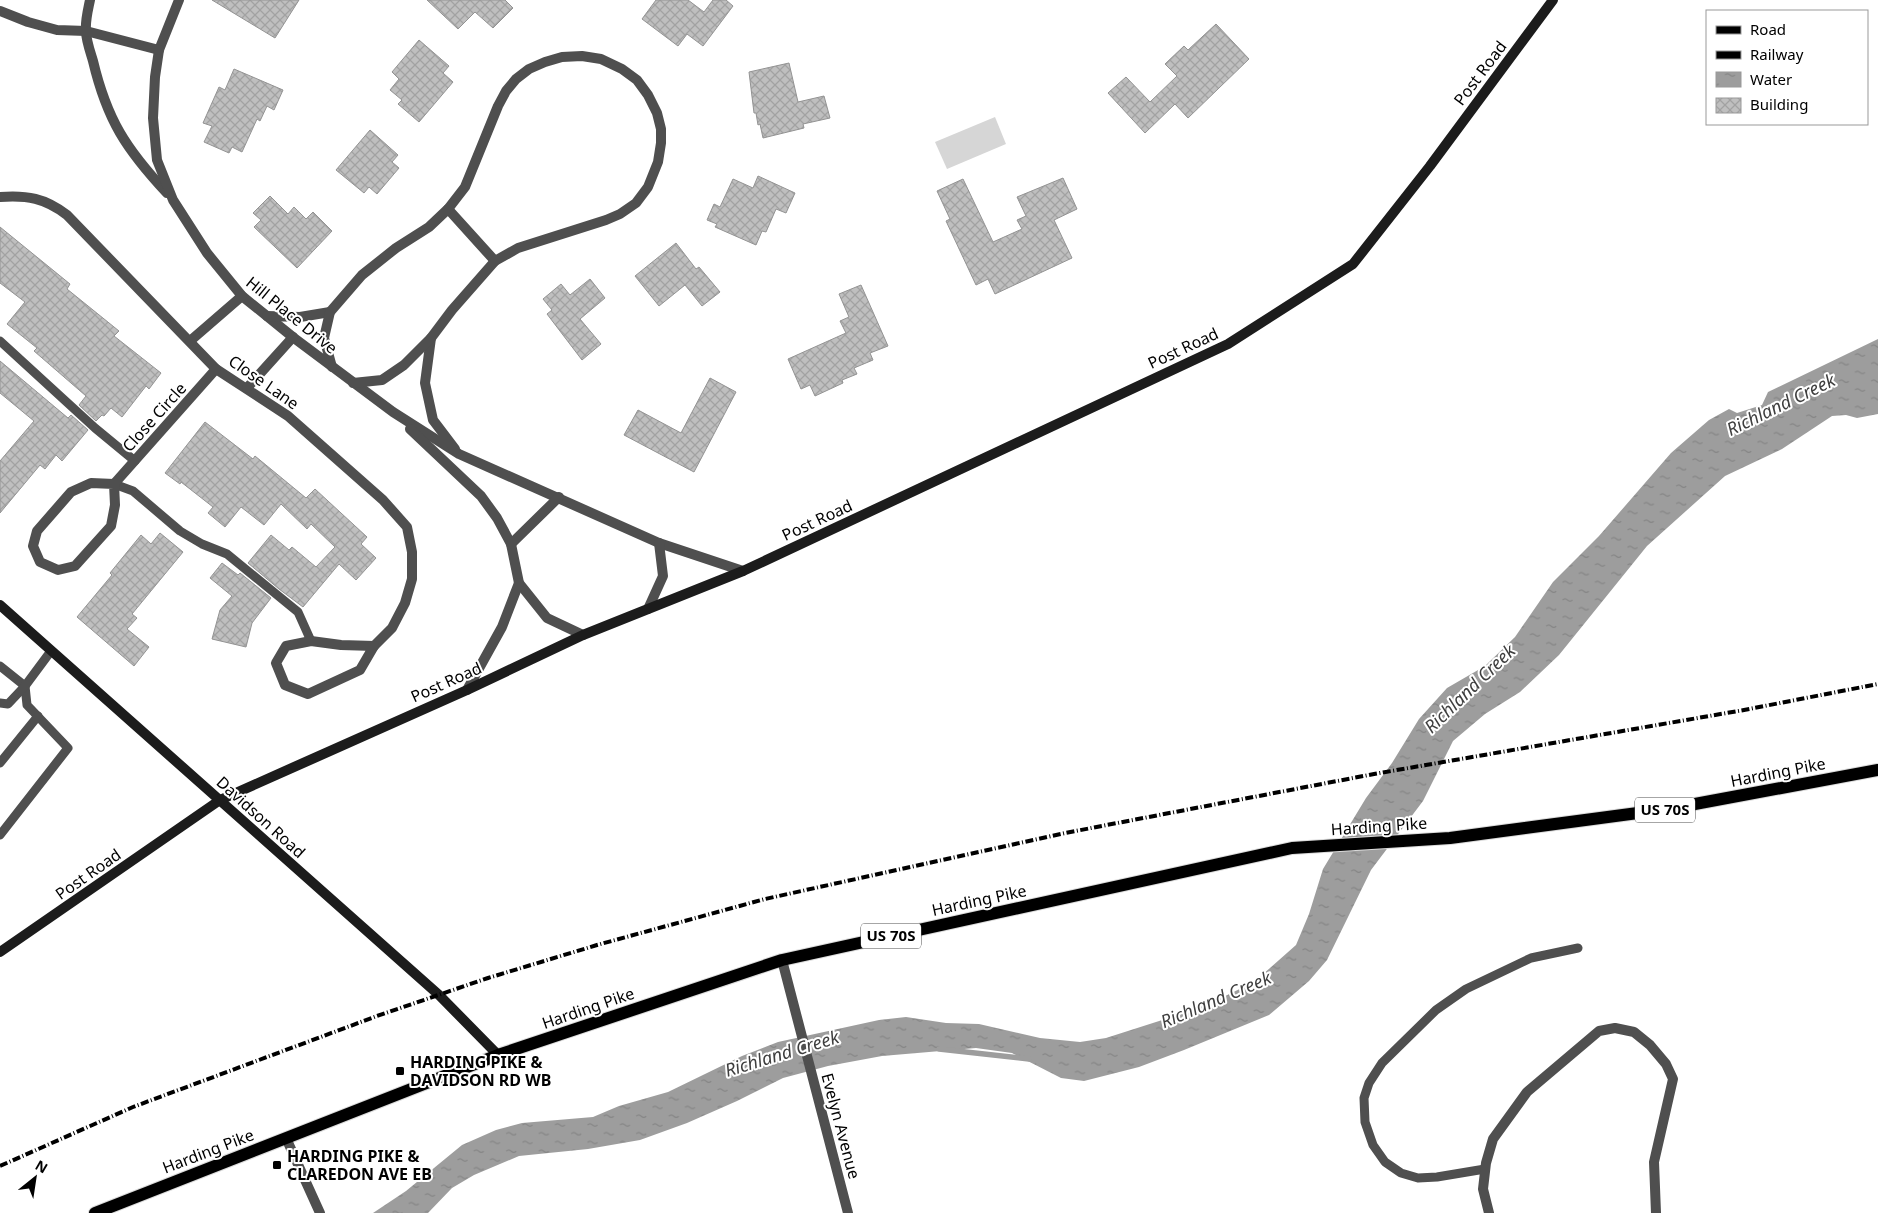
<svg xmlns="http://www.w3.org/2000/svg" width="1878" height="1213" font-family="'Noto Sans',sans-serif">
  <style>
    .grass { fill: #d6d6d6 }
    .water { fill: url(#water-ripples) }
    .lines { fill: none; stroke-linecap: round; stroke-linejoin: round }
    .stream { stroke: #9d9d9d; stroke-width: 5.5 }
    .building { fill: url(#building-cross-hatch); stroke: #939393 }
    .primary-casing { stroke: #dbdbdb; stroke-width: 14 }
    .lane { stroke: #4f4f4f; stroke-width: 9 }
    .street { stroke: #4f4f4f; stroke-width: 10 }
    .secondary { stroke: #1c1c1c; stroke-width: 10 }
    .primary { stroke: #000; stroke-width: 12 }
    .rail { stroke: #000; stroke-width: 4; stroke-dasharray: 8 2.5 1 2.5; stroke-linecap: butt }
    .poi-dot { fill: #000; stroke: #fff; stroke-width: 2 }
    .labels { text-anchor: middle; stroke-width: 4; stroke-linejoin: round; paint-order: stroke }
    .shield { fill: #fff; stroke: #4c4c4c; stroke-width: 1 }
    .shield-label { font-size: 15px; font-weight: bold; fill: #000 }
    .street-label { font-size: 16px; fill: #000; stroke: #fff }
    .poi-label { font-size: 16px; font-weight: bold; fill: #000; stroke: #fff; text-anchor: start }
    .water-label { font-size: 18px; font-style: italic; fill: #3e3e3e; stroke: #fff }
  </style>
  <defs>
    <pattern id="water-ripples" width="26" height="14" patternUnits="userSpaceOnUse" patternTransform="scale(1.25)"><rect width="26" height="14" fill="#9d9d9d"/><path d="M2 4q2-2 4 0t4 0M15 11q2-2 4 0t4 0" fill="none" stroke="#858585"/></pattern>
    <pattern id="building-cross-hatch" width="8" height="8" patternUnits="userSpaceOnUse" patternTransform="scale(1.25)"><rect width="8" height="8" fill="#bfbfbf"/><path d="M0 0l8 8M0 8l8-8" fill="none" stroke="#a2a2a2"/></pattern>
  </defs>
  <rect width="100%" height="100%" fill="#fff"/>
  <polygon class="grass" points="995,117 1006,144 947,169 935,142"/>
  <polygon class="water" points="1878,339 1878,414 1857,418 1846,415 1832,416 1782,449 1725,476 1647,546 1559,655 1520,692 1485,714 1453,741 1423,801 1371,870 1327,960 1309,981 1269,1015 1184,1050 1139,1067 1084,1081 1061,1078 1012,1053 976,1048 882,1056 828,1066 783,1078 737,1101 687,1123 640,1140 588,1149 519,1156 474,1175 452,1188 428,1213 373,1213 406,1191 462,1145 496,1130 522,1123 593,1117 619,1106 668,1092 742,1056 778,1042 879,1020 906,1017 946,1023 979,1024 1040,1038 1080,1042 1106,1038 1181,1014 1215,1001 1254,982 1296,945 1309,914 1323,869 1366,798 1392,763 1419,719 1447,688 1485,666 1515,637 1553,582 1599,536 1671,453 1709,420 1729,409 1737,413 1762,405 1768,392"/>
  <g class="lines">
    <polyline class="stream" points="939,1049 1029,1059"/>
  </g>
  <g class="building">
    <polygon points="212,0 299,0 275,38"/>
    <polygon points="427,0 505,0 513,8 493,28 475,12 458,29"/>
    <polygon points="656,0 688,0 704,12 713,0 726,0 733,6 703,46 687,34 678,46 642,19"/>
    <polygon points="1216,24 1249,59 1188,118 1175,104 1145,133 1108,93 1126,77 1150,102 1177,76 1165,64 1184,46 1188,50"/>
    <polygon points="419,40 449,66 443,73 453,82 419,122 398,104 402,100 390,90 399,79 392,72"/>
    <polygon points="789,63 798,102 824,96 830,118 803,124 804,128 763,138 760,124 758,125 756,113 754,113 749,72"/>
    <polygon points="234,69 283,90 274,110 267,106 260,121 257,119 242,152 232,147 229,153 204,142 212,126 203,123 219,87 225,90"/>
    <polygon points="370,130 398,155 392,162 399,168 377,194 369,187 364,193 336,170"/>
    <polygon points="758,176 795,193 786,213 776,209 766,232 762,231 756,245 715,227 717,224 707,220 714,204 720,207 733,179 753,188"/>
    <polygon points="1063,178 1077,209 1054,220 1072,258 995,294 988,279 976,285 946,221 950,219 937,191 963,179 993,242 1022,229 1017,220 1026,216 1017,197"/>
    <polygon points="270,196 288,214 294,207 306,219 313,212 332,231 297,268 254,227 261,220 253,213"/>
    <polygon points="0,227 70,284 67,289 119,331 114,336 161,373 149,389 146,386 122,417 111,408 104,416 102,415 96,421 79,405 86,396 34,351 37,348 7,324 25,302 0,283"/>
    <polygon points="676,243 696,269 699,267 720,292 702,306 685,285 659,306 635,276"/>
    <polygon points="590,279 605,298 580,319 601,344 582,360 547,314 552,310 543,299 561,284 570,295"/>
    <polygon points="861,285 888,346 870,353 873,360 854,368 857,374 842,380 843,383 815,396 810,385 801,389 788,359 846,333 840,321 849,317 839,294"/>
    <polygon points="0,361 68,418 71,415 88,430 62,461 56,455 45,469 40,465 0,513 0,461 34,421 0,393"/>
    <polygon points="710,378 736,392 694,472 624,435 638,410 681,433"/>
    <polygon points="205,422 253,459 255,456 306,498 315,489 367,537 361,544 376,558 356,580 339,564 303,607 279,589 248,563 271,535 289,550 292,547 316,567 335,547 311,524 307,529 281,504 264,525 241,507 225,527 208,513 213,507 181,482 180,484 165,473"/>
    <polygon points="160,533 183,552 132,614 137,618 127,629 149,647 134,666 77,617 112,575 110,573 141,535 151,544"/>
    <polygon points="222,563 238,575 240,573 271,598 252,623 246,647 212,639 220,610 232,596 210,578"/>
  </g>
  <g class="lines">
    <g class="primary-casing">
      <polyline id="primary" points="95,1213 498,1055 782,960 1292,848 1450,838 1668,809 1878,770"/>
    </g>
    <g class="lane">
      <polyline points="0,341 95,428 135,461"/>
      <polyline points="114,484 133,491 180,531 202,544 227,554 298,612 311,641"/>
      <polyline points="0,666 25,686 27,705 68,748 0,835"/>
      <polyline points="0,703 8,704 25,686 51,651"/>
      <polyline points="0,763 38,716"/>
      <polyline points="1485,1169 1437,1177 1418,1178 1401,1173 1385,1162 1373,1145 1365,1122 1364,1098 1369,1083 1382,1063 1436,1010 1466,989 1531,958 1578,948"/>
    </g>
    <g class="street">
      <path d="M90 0C88 10 85 21 86 31 86 40 90 51 93 61 107 120 126 149 167 193"/>
      <polyline points="179,0 159,50 155,77 153,118 157,160 173,200 207,253 242,296 294,338 393,412 459,454 659,543 743,571"/>
      <polyline points="0,11 28,22 57,30 86,31 159,50"/>
      <path d="M0 197C27 195 45 198 67 215L216 369 288 416 383 500 407 527 412 552V579L405 603 392 628 374 646"/>
      <polyline points="448,209 495,261"/>
      <polyline points="267,316 300,317 330,312"/>
      <polyline points="431,338 425,383 433,420 455,449"/>
      <polyline points="190,341 242,296"/>
      <polyline points="332,367 324,338 330,312 362,275 396,248 429,227 448,209 465,187 498,106 506,91 516,79 529,69 545,62 562,57 582,56 601,59 622,69 637,80 648,95 657,113 661,129 661,143 658,162 648,187 636,203 620,214 606,220 518,248 495,261 452,310 431,338 404,365 382,380 353,383"/>
      <polyline points="247,388 293,337"/>
      <polyline points="410,429 481,496 497,518 511,544 519,583 547,618 583,635"/>
      <polyline points="114,484 91,483 71,492 37,531 33,546 40,562 58,570 75,566 111,526 115,505 114,484 216,369"/>
      <polyline points="511,544 559,497"/>
      <polyline points="648,609 663,576 659,543"/>
      <polygon points="311,641 341,645 374,646 360,670 308,694 285,685 276,663 286,646"/>
      <polyline points="467,690 502,627 519,583"/>
      <polyline points="782,960 848,1213"/>
      <polyline points="286,1138 320,1213"/>
      <polyline points="1489,1213 1483,1189 1486,1163 1493,1139 1527,1092 1599,1031 1615,1028 1634,1032 1650,1045 1666,1064 1673,1079 1654,1162 1656,1213"/>
    </g>
    <g class="secondary">
      <polyline points="0,605 439,995 498,1055"/>
      <polyline points="0,952 220,800 467,690 583,635 743,571 1228,344 1353,264 1430,166 1553,0"/>
    </g>
    <use href="#primary" class="primary"/>
    <polyline class="rail" points="0,1166 133,1107 377,1016 488,978 597,945 765,899 1065,833 1374,774 1744,710 1878,684"/>
  </g>
  <g class="poi-dot">
    <rect x="395" y="1066" width="10" height="10" rx="2.5"/>
    <rect x="272" y="1160" width="10" height="10" rx="2.5"/>
  </g>
  <g class="labels">
    <g class="shield">
      <rect x="1635" y="797.5" width="60" height="25" rx="4"/>
      <rect x="861" y="923.5" width="60" height="25" rx="4"/>
    </g>
    <g class="shield-label">
      <text x="1665" y="815">US 70S</text>
      <text x="891" y="941">US 70S</text>
    </g>
    <g class="street-label">
      <text transform="translate(1480 73) rotate(-53)" y="6">Post Road</text>
      <text transform="translate(292 315) rotate(39)" y="6">Hill Place Drive</text>
      <text transform="translate(1183 348) rotate(-25)" y="6">Post Road</text>
      <text transform="translate(264 382) rotate(35)" y="6">Close Lane</text>
      <text transform="translate(154 417) rotate(-48)" y="6">Close Circle</text>
      <text transform="translate(817 520) rotate(-25)" y="6">Post Road</text>
      <text transform="translate(446 682) rotate(-24)" y="6">Post Road</text>
      <text transform="translate(1778 772) rotate(-11)" y="6">Harding Pike</text>
      <text transform="translate(261 817) rotate(42)" y="6">Davidson Road</text>
      <text transform="translate(1379 826) rotate(-4)" y="6">Harding Pike</text>
      <text transform="translate(88 874) rotate(-35)" y="6">Post Road</text>
      <text transform="translate(979 900) rotate(-12)" y="6">Harding Pike</text>
      <text transform="translate(588 1008) rotate(-19)" y="6">Harding Pike</text>
      <text transform="translate(841 1126) rotate(75)" y="6">Evelyn Avenue</text>
      <text transform="translate(208 1151) rotate(-21)" y="6">Harding Pike</text>
    </g>
    <g class="poi-label">
      <text x="410" y="1068">HARDING PIKE &amp;<tspan x="410" dy="18">DAVIDSON RD WB</tspan></text>
      <text x="287" y="1162">HARDING PIKE &amp;<tspan x="287" dy="18">CLAREDON AVE EB</tspan></text>
    </g>
    <g class="water-label">
      <text transform="translate(1781 405) rotate(-26)" y="6">Richland Creek</text>
      <text transform="translate(1470 689) rotate(-44)" y="6">Richland Creek</text>
      <text transform="translate(1216 1000) rotate(-23)" y="6">Richland Creek</text>
      <text transform="translate(782 1054) rotate(-17)" y="6">Richland Creek</text>
    </g>
  </g>
  <rect x="1706" y="10" width="162" height="115" fill="#ffffff" stroke="#999999"/>
  <rect x="1716" y="26" width="25" height="8" fill="#000000" stroke="#999999"/>
  <text x="1750" y="35" font-size="15" fill="#000000">Road</text>
  <rect x="1716" y="51" width="25" height="8" fill="#000000" stroke="#999999"/>
  <text x="1750" y="60" font-size="15" fill="#000000">Railway</text>
  <rect x="1716" y="72" width="25" height="15" fill="url(#water-ripples)" stroke="#999999"/>
  <text x="1750" y="85" font-size="15" fill="#000000">Water</text>
  <rect x="1716" y="98" width="25" height="15" fill="url(#building-cross-hatch)" stroke="#999999"/>
  <text x="1750" y="110" font-size="15" fill="#000000">Building</text>
  <g transform="translate(35 1178) rotate(30)" stroke="#ffffff" stroke-width="4" paint-order="stroke">
  <path d="M0-4L9 19L0 12L-9 19Z" fill="#000000"/>
  <text y="-8" font-size="14" font-weight="bold" text-anchor="middle" fill="#000000">N</text>
  </g>
</svg>
